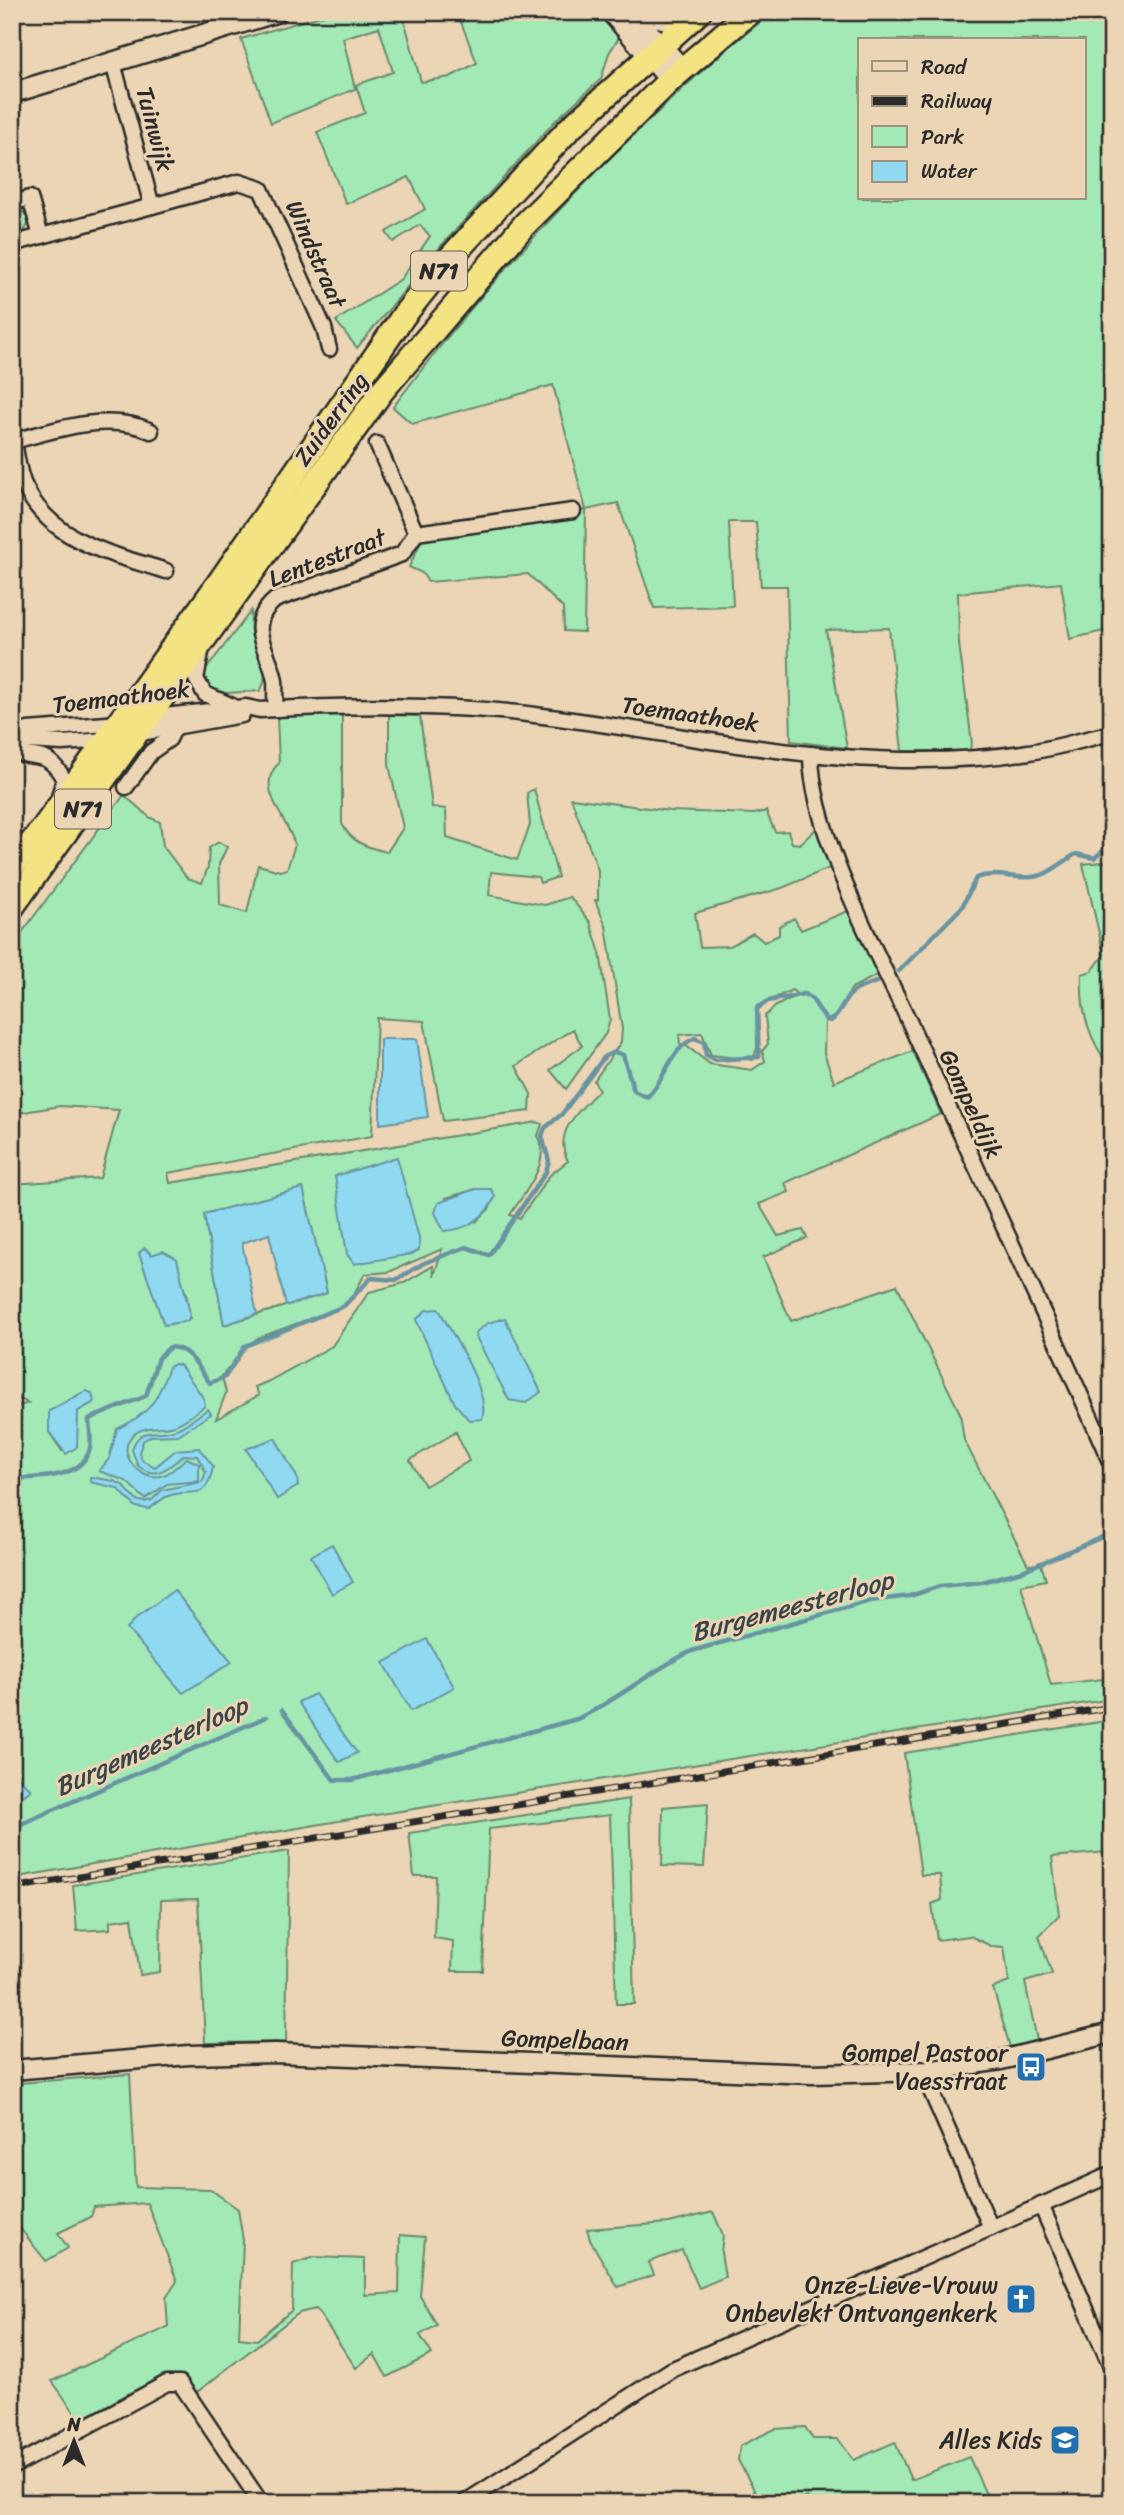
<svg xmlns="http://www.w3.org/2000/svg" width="1124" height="2515" font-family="Sriracha,sans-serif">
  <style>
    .green { fill: #a3e9b5; stroke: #678a70; stroke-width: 2; fill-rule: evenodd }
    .water { fill: #90daf1; stroke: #6894a2; stroke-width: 2 }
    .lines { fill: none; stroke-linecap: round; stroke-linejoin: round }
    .stream { stroke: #6894a2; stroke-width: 4.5 }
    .minor-casing { stroke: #2b2b2b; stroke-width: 19 }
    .tertiary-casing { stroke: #2b2b2b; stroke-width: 23 }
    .secondary-casing { stroke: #2b2b2b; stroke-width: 24 }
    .trunk-casing { stroke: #2b2b2b; stroke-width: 28 }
    .minor { stroke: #ebd5b4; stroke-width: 14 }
    .tertiary { stroke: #ebd5b4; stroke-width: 18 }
    .secondary { stroke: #ebd5b4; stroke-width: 19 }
    .trunk { stroke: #f4e382; stroke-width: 23 }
    .rail-casing { stroke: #2b2b2b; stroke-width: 7 }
    .rail { stroke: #ebd5b4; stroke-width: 4.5; stroke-dasharray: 13; stroke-linecap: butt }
    .labels { text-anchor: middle; stroke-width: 6; stroke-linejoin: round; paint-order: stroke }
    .shield { fill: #ebd5b4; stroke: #655e54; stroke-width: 2 }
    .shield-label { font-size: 23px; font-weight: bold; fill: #2b2b2b }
    .street-label { font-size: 24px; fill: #2b2b2b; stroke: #ebd5b4 }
    .poi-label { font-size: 24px; fill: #2b2b2b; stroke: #ebd5b4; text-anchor: end }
    .water-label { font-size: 26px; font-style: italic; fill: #3a4549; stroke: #ebd5b4 }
  </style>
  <rect width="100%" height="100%" fill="#ebd5b4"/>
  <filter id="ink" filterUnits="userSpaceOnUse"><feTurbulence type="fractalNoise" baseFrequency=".0143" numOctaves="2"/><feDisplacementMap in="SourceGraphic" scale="14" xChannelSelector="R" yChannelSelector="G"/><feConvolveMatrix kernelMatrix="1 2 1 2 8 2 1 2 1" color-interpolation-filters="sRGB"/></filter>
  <g filter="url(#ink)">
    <g class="green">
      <polygon points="334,12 402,12 421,82 450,77 477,63 457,12 597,12 620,36 609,53 601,79 556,120 441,246 357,348 336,321 401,279 430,236 420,225 393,242 386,232 425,209 409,177 346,204 317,132 365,113 356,85 393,72 379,27 343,38 355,89 271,123 241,39"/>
      <path d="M774 12H1112V629L1070 639 1061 583 958 593 959 644 972 743 969 751H902L889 628 826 630 847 748 791 741 787 586H761L756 522H729L733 606 654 608 618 503 586 510 584 632 564 631 563 608 528 574 428 582 422 573 409 567 425 533 518 523 586 510 553 385 412 424 393 407C468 307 551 214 641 128 683 88 727 46 774 12ZM860 40H1084V198H860Z"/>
      <polygon points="12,211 23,212 30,221 23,233 12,236"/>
      <path d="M251 611C251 618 250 626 251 633 254 653 273 672 260 691L226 693 208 689 202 678 204 672Z"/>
      <path d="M342 715V824C352 843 366 847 387 852L403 828 389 765V715L420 716 432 807 446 809 447 838 517 860 530 825 527 793 534 789 558 877 540 883 538 877 491 872 489 895 545 905 570 897 590 922 600 953 610 1020 606 1033 566 1089 550 1070 582 1046 573 1029 516 1066 531 1094 530 1111 443 1121 424 1021 377 1018 372 1136 168 1173 170 1183 537 1122 542 1124 538 1136C552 1162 524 1193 510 1215L520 1218 550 1175 568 1161C552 1132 580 1110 599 1090L594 1081 621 1042 622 1029 606 926 595 900H598V870L571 798 671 811 754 814 766 811 775 832 788 831 792 843 800 844 817 828 832 867 782 888 695 913 700 947 730 946 753 933 764 942 779 935V926L794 918 801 930 848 911 879 974 852 988 835 1017 825 1020 824 1053 834 1082 913 1051 941 1114 785 1183 789 1192 759 1204 778 1236 803 1230 807 1238 763 1257 791 1321 897 1285 960 1413 964 1440 1028 1565 1041 1564 1046 1580 1021 1585 1051 1685 1112 1678V1699L344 1820 12 1878V1804L31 1790 12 1771V1408L28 1403 12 1395V1184L100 1178 119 1110 60 1106 12 1114V946L124 795 149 817 160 822 163 846 187 878 202 883 208 867 209 848 219 842 227 847 219 864 220 905 247 913 258 865 280 871 287 869 295 845C288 819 253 787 279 763L277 716ZM792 990 798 995 776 1006 765 1016 768 1044 762 1051 765 1061 752 1070 710 1064 685 1045 680 1044 679 1035 702 1033 711 1055 753 1060 757 1048 756 1007ZM303 1188 327 1293 224 1325 204 1214ZM476 1189 491 1190 495 1197 489 1209 476 1222 446 1198ZM145 1248 186 1292 190 1318 164 1324 139 1253ZM442 1249 434 1276 433 1266 404 1283 369 1292 332 1346 269 1381 255 1387 259 1395 216 1419 226 1393 222 1376 247 1346 258 1338 341 1307 351 1299 365 1274 389 1272ZM86 1391 91 1404 78 1411 77 1427 62 1451 49 1432V1411ZM456 1432 469 1461 425 1486 410 1460Z"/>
      <path d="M1112 861V1070C1089 1040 1080 1012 1082 974L1092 971 1104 955 1083 864Z"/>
      <polygon points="1112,1720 1112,1872 1107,1852 1052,1857 1059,1915 1039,1936 1052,1974 1025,1982 1037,2040 1010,2047 993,1988 1009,1982 1004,1947 991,1946 970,1936 937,1940 932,1904 942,1900 940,1875 921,1875 904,1753"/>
      <polygon points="629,1799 634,2004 616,2004 610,1815 489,1829 483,1971 452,1971 453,1941 434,1938 436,1876 414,1876 409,1833"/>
      <polygon points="708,1803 704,1867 662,1866 663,1807"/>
      <polygon points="289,1851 286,2042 205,2043 198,1899 161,1900 160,1972 140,1975 132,1918 110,1921 110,1929 77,1931 73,1885"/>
      <path d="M130 2074 136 2187 210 2189 238 2209 243 2240 239 2338 257 2340 292 2310 293 2264 315 2257 365 2259V2295L399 2293 400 2235 425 2237 420 2296 437 2325 420 2335 432 2354 387 2377 374 2354 356 2368 316 2309 299 2313 197 2392C187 2379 181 2373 163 2375L80 2420 52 2381 168 2327 166 2298 177 2281 147 2203 94 2207 91 2217 58 2233 68 2248 46 2261 12 2218V2112L20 2083Z"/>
      <polygon points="713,2212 723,2235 721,2253 725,2277 699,2288 682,2250 649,2262 654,2275 618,2287 590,2240 587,2229 669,2223"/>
      <polygon points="805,2427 813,2439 838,2439 854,2460 895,2442 911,2480 969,2457 990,2503 810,2503 807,2497 793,2503 761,2503 738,2460 740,2446 775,2429"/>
    </g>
    <g class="water">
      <polygon points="380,1039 417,1039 428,1117 380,1124"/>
      <polygon points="397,1157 419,1238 419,1250 412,1254 354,1264 347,1254 335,1176"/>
      <polygon points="303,1188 327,1293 286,1306 269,1234 242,1243 257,1314 224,1325 204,1214"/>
      <path d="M476 1189H491L495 1197C485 1218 467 1230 444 1231L435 1213 438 1203Z"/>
      <polygon points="145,1248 151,1255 163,1251 177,1259 190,1314 188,1321 164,1325 139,1253"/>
      <path d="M439 1309C452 1335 491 1392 482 1419L469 1420 455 1404 416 1320 426 1310Z"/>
      <polygon points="505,1318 541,1392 526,1403 509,1400 476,1337 476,1332 488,1323"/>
      <path d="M174 1364 180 1365 204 1399 205 1406C196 1412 187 1420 177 1424 164 1430 146 1424 134 1434 114 1451 138 1480 160 1476 171 1474 178 1464 187 1458L199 1464V1481L167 1484 145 1499 126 1481 99 1471 109 1459 117 1429C152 1412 156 1402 169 1367Z"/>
      <polygon points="86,1391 92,1393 94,1402 78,1411 77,1447 66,1454 49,1432 49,1411"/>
      <path d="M208 1409 211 1414 178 1435 151 1436 143 1441 139 1453 143 1461 155 1467 176 1450 199 1448 213 1466C207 1504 192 1487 168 1496 161 1499 155 1505 149 1509L136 1507 117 1488 90 1482V1477L114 1481 123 1485 136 1500 144 1502 152 1500 162 1490 202 1482 206 1472 197 1456 184 1455C168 1467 158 1481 138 1466L132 1450C139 1425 155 1436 173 1430 185 1427 197 1416 208 1409Z"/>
      <polygon points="275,1438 297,1477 298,1486 277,1499 246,1449"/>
      <polygon points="332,1544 353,1582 332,1594 311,1556"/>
      <polygon points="174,1590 232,1662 183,1693 127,1629 136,1618"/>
      <polygon points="427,1639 454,1687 411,1711 384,1663"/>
      <polygon points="315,1694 357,1753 339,1762 298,1702"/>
      <polygon points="12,1771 31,1790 12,1804"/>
    </g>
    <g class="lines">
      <g class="stream">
        <path d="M899 971 962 907 976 878C996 871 1012 879 1032 877 1048 876 1062 862 1076 854L1094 858 1112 844"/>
        <path d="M12 1479C38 1477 82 1480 90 1448 92 1439 89 1428 89 1419L146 1396 158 1358 170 1347C191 1348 198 1368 210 1383L225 1377 245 1346 344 1306 371 1278 396 1280 424 1263 466 1247 489 1255 546 1172 549 1161 542 1136 545 1128 562 1114 605 1056 615 1052 623 1055 634 1091 647 1097C667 1078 670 1048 695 1038L704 1042 706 1055 716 1060 759 1057 757 1009 768 1001 804 994 812 999 826 1020 831 1021C840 1014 841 1006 848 997 855 988 868 985 879 981"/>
        <path d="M282 1710 334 1780H352L577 1719C618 1700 651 1670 692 1651L870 1601 910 1596 940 1586 982 1582 1022 1571 1112 1533"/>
        <polyline points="12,1828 266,1717"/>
      </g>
      <g class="minor-casing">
        <g id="minor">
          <polyline points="12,203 30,198 41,236"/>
          <polyline points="152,206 239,182 261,189 324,328 329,349"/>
          <polyline points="12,244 152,206 113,63"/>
          <path d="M12 434C17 451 17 471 25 487 52 543 113 554 166 571"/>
          <path d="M14 441C57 429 109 412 151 431"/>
          <polyline points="416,533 573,511"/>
          <polyline points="201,652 196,679 205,694 232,706"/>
          <path d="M276 709C274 699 276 690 275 681 270 649 243 627 275 600L402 554 416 533 377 444"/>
          <path d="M147 718 246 707 260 710C347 705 433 704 519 713 687 732 859 779 1029 752 1057 748 1085 739 1112 733"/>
          <polyline points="135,734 242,715"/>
          <polyline points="12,735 28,730 120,723"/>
          <polyline points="12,740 62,743 108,740"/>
          <path d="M12 750C36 762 45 747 64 779L59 797"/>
          <path d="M811 754C811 830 874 947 907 1017 975 1166 1046 1315 1112 1466"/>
          <polyline points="126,787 151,752 169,739 175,727"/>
          <polyline points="927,2071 930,2089 991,2228"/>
          <polyline points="1041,2205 1112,2369"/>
          <polyline points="12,2467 167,2383 180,2383 261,2503"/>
          <polyline points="464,2503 671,2370 1112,2174"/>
        </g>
      </g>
      <g class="tertiary-casing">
        <polyline id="tertiary" points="12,2070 189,2055 275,2053 812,2074 927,2071 1001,2060 1112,2033"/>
      </g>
      <g class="secondary-casing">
        <g id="secondary">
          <polyline points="611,12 670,80"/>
          <polyline points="630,12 683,70"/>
          <polyline points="637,12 665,19 688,12"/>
          <polyline points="12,93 277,12"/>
        </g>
      </g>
      <g class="trunk-casing">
        <g id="trunk">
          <polyline points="12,867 45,826 221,580 404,315 448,260 569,129 699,12"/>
          <polyline points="12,907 381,392 525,224 670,80 750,12"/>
        </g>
      </g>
      <use href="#minor" class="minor"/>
      <use href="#tertiary" class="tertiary"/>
      <use href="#secondary" class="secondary"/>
      <use href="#trunk" class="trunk"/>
      <g class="rail-casing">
        <polyline id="rail" points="12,1888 1112,1707"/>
      </g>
      <use href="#rail" class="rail"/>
    </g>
  </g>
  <defs>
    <g id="bus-square" transform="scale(1.575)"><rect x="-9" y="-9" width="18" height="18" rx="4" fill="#1f6fb2" stroke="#ebd5b4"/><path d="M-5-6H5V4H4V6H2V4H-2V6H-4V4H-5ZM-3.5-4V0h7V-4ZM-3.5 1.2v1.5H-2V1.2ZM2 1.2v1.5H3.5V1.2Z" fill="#fff"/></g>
    <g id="church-square" transform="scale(1.575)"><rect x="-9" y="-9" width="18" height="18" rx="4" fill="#1f6fb2" stroke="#ebd5b4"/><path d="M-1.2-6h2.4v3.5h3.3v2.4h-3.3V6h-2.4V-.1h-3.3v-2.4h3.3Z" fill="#fff"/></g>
    <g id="school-square" transform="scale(1.575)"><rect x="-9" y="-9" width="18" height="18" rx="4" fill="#1f6fb2" stroke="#ebd5b4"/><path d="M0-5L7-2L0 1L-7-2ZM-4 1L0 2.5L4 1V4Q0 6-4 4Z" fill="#fff"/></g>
  </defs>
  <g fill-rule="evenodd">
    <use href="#bus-square" x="1031" y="2067"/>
    <use href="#church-square" x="1021" y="2299"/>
    <use href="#school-square" x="1065" y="2440"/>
  </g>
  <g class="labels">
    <g class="shield">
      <rect x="411" y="251.5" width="56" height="39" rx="5"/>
      <rect x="55" y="789.5" width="56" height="39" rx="5"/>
    </g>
    <g class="shield-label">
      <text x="439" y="279">N71</text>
      <text x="83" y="817">N71</text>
    </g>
    <g class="street-label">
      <text transform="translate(155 129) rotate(75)" y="8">Tuinwijk</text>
      <text transform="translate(316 254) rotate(66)" y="8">Windstraat</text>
      <text transform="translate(331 419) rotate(-54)" y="8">Zuiderring</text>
      <text transform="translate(327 558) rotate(-21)" y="8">Lentestraat</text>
      <text transform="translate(121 697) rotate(-7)" y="8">Toemaathoek</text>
      <text transform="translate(690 714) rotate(8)" y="8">Toemaathoek</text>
      <text transform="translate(971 1104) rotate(65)" y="8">Gompeldijk</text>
      <text transform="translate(565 2040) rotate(2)" y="8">Gompelbaan</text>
    </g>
    <g class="poi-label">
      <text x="1008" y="2061">Gompel Pastoor<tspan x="1008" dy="28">Vaesstraat</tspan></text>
      <text x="998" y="2293">Onze-Lieve-Vrouw<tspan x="998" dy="28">Onbevlekt Ontvangenkerk</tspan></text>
      <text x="1042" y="2448">Alles Kids</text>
    </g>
    <g class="water-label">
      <text transform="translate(792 1606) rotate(-15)" y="9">Burgemeesterloop</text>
      <text transform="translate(151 1746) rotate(-24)" y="9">Burgemeesterloop</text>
    </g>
  </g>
  <rect width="1124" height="2515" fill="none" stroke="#ebd5b4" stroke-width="42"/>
  <rect x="21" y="21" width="1082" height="2473" fill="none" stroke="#2b2b2b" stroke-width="2.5" filter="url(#ink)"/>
  <rect x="858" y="38" width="228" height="161" fill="#ebd5b4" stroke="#9e917d" stroke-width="2"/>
  <rect x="872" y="61" width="35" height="10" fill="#ebd5b4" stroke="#9e917d" stroke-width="2"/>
  <text x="921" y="74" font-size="21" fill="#2b2b2b">Road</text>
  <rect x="872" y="96" width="35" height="10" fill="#2b2b2b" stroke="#9e917d" stroke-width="2"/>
  <text x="921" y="108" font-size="21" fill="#2b2b2b">Railway</text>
  <rect x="872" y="126" width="35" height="21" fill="#a3e9b5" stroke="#9e917d" stroke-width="2"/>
  <text x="921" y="144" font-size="21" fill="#2b2b2b">Park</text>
  <rect x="872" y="161" width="35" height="21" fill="#90daf1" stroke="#9e917d" stroke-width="2"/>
  <text x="921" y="178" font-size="21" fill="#2b2b2b">Water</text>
  <g transform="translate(74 2441)" stroke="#ebd5b4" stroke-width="5" paint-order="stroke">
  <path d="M0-5L12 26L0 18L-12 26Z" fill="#2b2b2b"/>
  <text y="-10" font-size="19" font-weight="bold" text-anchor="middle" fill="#2b2b2b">N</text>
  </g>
</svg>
